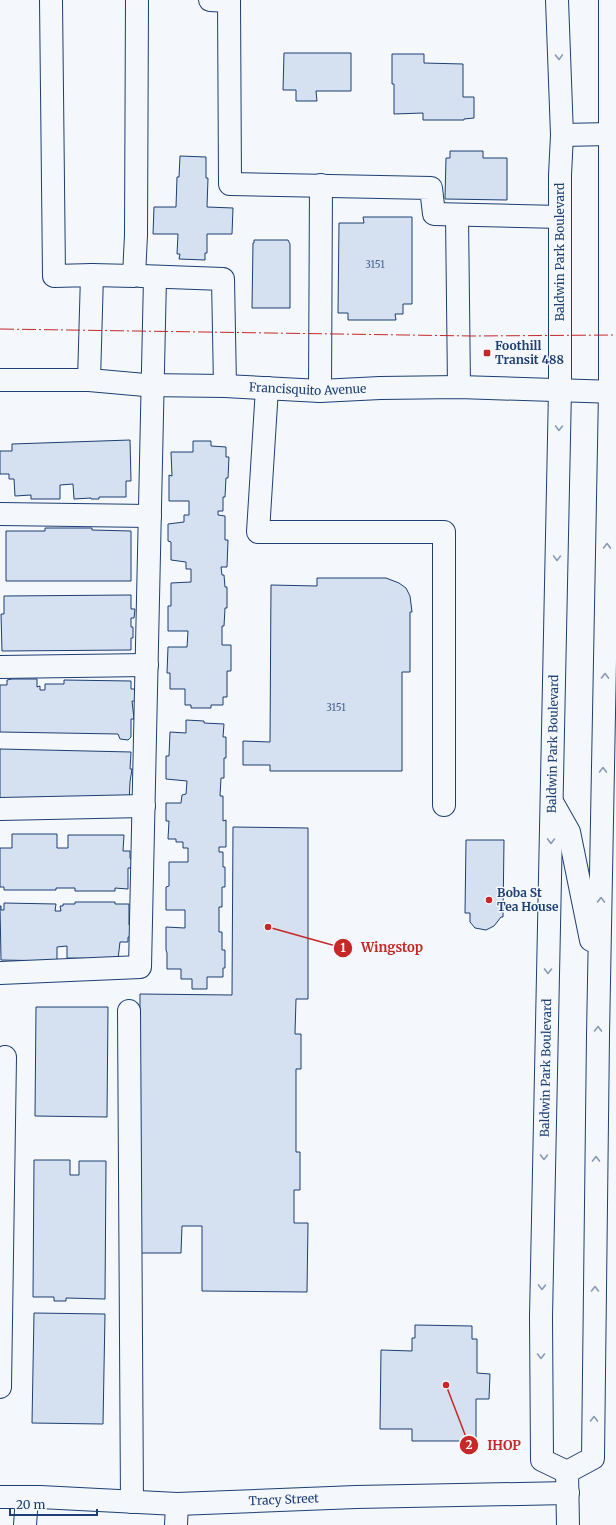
<svg xmlns="http://www.w3.org/2000/svg" width="616" height="1525" font-family="Merriweather,serif">
  <style>
    .building { fill: #d5e0f0; stroke: #1d3f73 }
    .lines { fill: none; stroke-linecap: round; stroke-linejoin: round }
    .minor-casing { stroke: #1d3f73; stroke-width: 24 }
    .major-casing { stroke: #1d3f73; stroke-width: 24 }
    .minor { stroke: #f4f7fb; stroke-width: 22 }
    .major { stroke: #f4f7fb; stroke-width: 22 }
    .power { stroke: #c62828; stroke-width: 1; stroke-dasharray: 14 3 2 3; stroke-linecap: butt }
    .oneway { stroke: #889bb7 }
    .poi-dot { fill: #c62828; stroke: #f4f7fb; stroke-width: 1.5 }
    .labels { text-anchor: middle; stroke-width: 3; stroke-linejoin: round; paint-order: stroke }
    .number-label { font-size: 10px; fill: #4b6792 }
    .street-label { font-size: 12px; fill: #1d3f73; stroke: #f4f7fb }
    .poi-label { font-size: 12px; font-weight: bold; fill: #1d3f73; stroke: #f4f7fb; text-anchor: start }
    .leader { fill: none; stroke: #c62828; stroke-width: 1.5 }
    .callout-dot { fill: #c62828; stroke: #f4f7fb; stroke-width: 1.5 }
    .mark-label { font-size: 12px; text-anchor: middle; font-weight: bold; fill: #fff }
    .callout-label { font-size: 13px; text-anchor: middle; font-weight: bold; fill: #c62828; stroke: #f4f7fb; stroke-width: 3; stroke-linejoin: round; paint-order: stroke }
  </style>
  <rect width="100%" height="100%" fill="#f4f7fb"/>
  <g class="building">
    <polygon points="284,53 351,53 351,91 316,91 317,101 296,101 296,90 283,90"/>
    <polygon points="392,54 424,54 424,63 463,64 463,97 474,97 474,118 464,119 464,120 423,120 423,113 394,114 394,84 392,84"/>
    <polygon points="450,151 483,151 483,158 507,158 507,200 445,199 446,158 450,158"/>
    <polygon points="180,156 206,157 206,178 208,178 207,207 233,208 232,234 207,234 207,253 205,253 205,260 179,259 180,254 177,254 178,234 153,234 154,207 176,207 177,177 179,177"/>
    <polygon points="363,217 412,217 412,304 403,304 403,314 395,314 396,320 348,320 348,313 338,313 339,223 364,223"/>
    <polygon points="254,240 288,240 290,244 290,308 252,308 253,243 254,243"/>
    <polygon points="130,440 131,481 126,481 126,497 99,497 99,499 91,499 91,498 74,499 73,484 60,485 60,499 31,499 31,495 15,496 14,479 9,479 9,474 0,474 0,451 12,451 12,444"/>
    <polygon points="193,441 211,441 211,446 226,447 226,457 229,457 228,478 226,478 225,497 223,497 223,511 218,511 218,515 225,516 225,540 228,540 227,567 221,567 222,575 224,575 225,587 227,587 227,608 225,608 224,626 222,626 222,645 231,645 231,671 227,671 227,697 223,697 223,705 211,705 211,708 191,708 191,705 185,705 185,689 170,689 170,673 167,673 168,647 187,647 188,631 168,631 168,606 171,606 171,583 191,582 191,569 186,569 186,562 171,560 171,542 168,541 168,524 184,522 184,515 189,515 189,501 169,501 169,475 172,476 171,452 193,452"/>
    <polygon points="45,528 92,528 92,530 131,531 131,581 6,581 6,531 45,531"/>
    <polygon points="317,578 386,578 399,583 406,588 410,596 412,612 410,612 410,672 402,672 402,771 270,771 270,765 243,765 243,741 270,742 271,585 317,586"/>
    <polygon points="131,595 131,609 135,609 134,618 131,618 131,627 133,627 133,638 131,638 131,650 2,651 1,614 4,614 4,596"/>
    <polygon points="12,679 37,679 37,687 40,686 40,690 45,690 45,684 64,684 64,680 131,681 131,689 135,689 135,701 132,701 134,719 131,719 131,737 128,740 120,739 118,734 0,732 0,685 7,685 7,680"/>
    <polygon points="186,720 204,721 204,723 224,724 223,737 226,737 226,758 224,758 224,778 221,778 220,796 223,796 223,821 226,820 226,847 219,847 219,852 223,852 223,867 225,867 225,887 222,887 222,907 219,907 219,932 222,932 222,950 225,950 225,968 223,968 223,977 207,977 207,989 192,989 192,979 181,979 181,969 167,969 167,953 166,950 166,927 185,928 185,910 166,910 166,887 169,886 169,862 188,862 188,848 183,848 183,842 176,842 176,839 168,839 169,821 166,821 166,803 181,803 182,795 186,794 187,781 166,779 166,756 169,756 170,732 186,733"/>
    <polygon points="0,749 131,752 130,769 132,769 130,782 129,803 0,804"/>
    <polygon points="233,827 308,828 308,999 296,999 295,1034 301,1034 301,1069 296,1069 296,1152 300,1152 300,1190 294,1190 294,1223 308,1223 307,1292 202,1291 202,1226 182,1226 181,1253 139,1253 140,994 232,995"/>
    <polygon points="12,834 57,834 57,848 68,848 68,835 124,835 123,851 130,851 130,858 132,861 132,868 128,868 128,889 115,888 115,891 75,891 75,888 56,888 56,890 4,890 4,887 0,887 0,848 12,848"/>
    <polygon points="466,840 504,840 503,917 501,917 494,926 486,930 475,928 470,922 470,913 465,913"/>
    <polygon points="75,902 115,902 115,904 129,904 129,925 131,925 130,937 128,937 128,942 120,942 118,959 67,958 67,946 57,947 57,961 1,960 0,906 1,906 1,910 4,910 4,903 56,904 55,911 61,911 60,906 63,906 63,904 75,904"/>
    <polygon points="36,1007 108,1007 107,1117 35,1116"/>
    <polygon points="34,1160 70,1160 70,1175 79,1175 79,1161 106,1161 105,1299 66,1298 66,1301 54,1301 54,1297 33,1297"/>
    <polygon points="34,1313 105,1314 103,1424 32,1423"/>
    <polygon points="415,1325 472,1326 472,1339 477,1339 477,1373 490,1374 489,1399 476,1399 476,1441 412,1441 412,1429 380,1429 381,1350 412,1351 412,1338 415,1338"/>
  </g>
  <g class="lines">
    <g class="minor-casing">
      <g id="minor">
        <polyline points="51,0 54,276 92,275 89,380"/>
        <polyline points="210,0 229,1 230,184 431,188 434,214 560,217"/>
        <polyline points="562,135 610,134"/>
        <polyline points="457,215 459,387"/>
        <polyline points="92,275 134,276 136,235 137,0"/>
        <polyline points="141,276 223,279 225,386"/>
        <path id="s1" d="M0 380H89L145 385 225 386 320 391 380 388 459 387 616 392"/>
        <polyline points="267,388 258,532 444,532 444,805"/>
        <polyline points="320,391 321,185"/>
        <polyline points="0,514 150,516"/>
        <polyline points="0,667 147,665"/>
        <polyline points="0,809 144,806"/>
        <polyline points="0,973 140,967 155,277"/>
        <polyline points="129,1011 132,1502"/>
        <polyline points="0,1387 5,1057"/>
        <path id="s2" d="M0 1497H40L177 1504 356 1497 568 1493"/>
        <polyline points="25,1525 27,1498"/>
        <polyline points="176,1525 177,1504"/>
      </g>
    </g>
    <g class="major-casing">
      <g id="major">
        <polyline points="557,0 562,135 560,175 560,389 541,1317 542,1460 567,1472"/>
        <polyline points="552,802 569,832 591,940"/>
        <polyline points="567,1472 593,1458 598,1035 610,392 610,0"/>
        <polyline points="567,1472 568,1525"/>
      </g>
    </g>
    <use href="#minor" class="minor"/>
    <use href="#major" class="major"/>
    <polyline class="power" points="0,329 473,336 616,335"/>
  </g>
  <defs><path id="oneway-chevron" d="M-2-3.5L2.5 0L-2 3.5" fill="none" stroke-width="1.6" stroke-linecap="round" stroke-linejoin="round"/></defs>
  <g class="oneway">
    <use href="#oneway-chevron" transform="translate(559 57) rotate(88)"/>
    <use href="#oneway-chevron" transform="translate(559 428) rotate(91)"/>
    <use href="#oneway-chevron" transform="translate(607 546) rotate(-89)"/>
    <use href="#oneway-chevron" transform="translate(557 558) rotate(91)"/>
    <use href="#oneway-chevron" transform="translate(605 676) rotate(-89)"/>
    <use href="#oneway-chevron" transform="translate(603 770) rotate(-89)"/>
    <use href="#oneway-chevron" transform="translate(551 841) rotate(91)"/>
    <use href="#oneway-chevron" transform="translate(601 900) rotate(-89)"/>
    <use href="#oneway-chevron" transform="translate(548 971) rotate(91)"/>
    <use href="#oneway-chevron" transform="translate(598 1029) rotate(-89)"/>
    <use href="#oneway-chevron" transform="translate(544 1157) rotate(91)"/>
    <use href="#oneway-chevron" transform="translate(596 1159) rotate(-89)"/>
    <use href="#oneway-chevron" transform="translate(542 1287) rotate(91)"/>
    <use href="#oneway-chevron" transform="translate(595 1289) rotate(-89)"/>
    <use href="#oneway-chevron" transform="translate(541 1356) rotate(90)"/>
    <use href="#oneway-chevron" transform="translate(594 1419) rotate(-89)"/>
  </g>
  <g class="poi-dot">
    <rect x="483" y="349" width="8" height="8" rx="2"/>
    <circle cx="489" cy="900" r="4"/>
  </g>
  <g class="labels">
    <g class="number-label">
      <text x="375" y="268">3151</text>
      <text x="336" y="711">3151</text>
    </g>
    <g class="street-label">
      <text transform="translate(560 252) rotate(-90)" y="4">Baldwin Park Boulevard</text>
      <text dy="4" stroke="none"><textPath href="#s1" startOffset="308">Francisquito Avenue</textPath></text>
      <text transform="translate(553 744) rotate(-89)" y="4">Baldwin Park Boulevard</text>
      <text transform="translate(546 1068) rotate(-89)" y="4">Baldwin Park Boulevard</text>
      <text dy="4" stroke="none"><textPath href="#s2" startOffset="284">Tracy Street</textPath></text>
    </g>
    <g class="poi-label">
      <text x="495" y="350">Foothill<tspan x="495" dy="14">Transit 488</tspan></text>
      <text x="497" y="897">Boba St<tspan x="497" dy="14">Tea House</tspan></text>
    </g>
  </g>
  <path class="leader" d="M268 927L343 948M446 1385L469 1445"/>
  <g class="callout-dot">
    <circle cx="268" cy="927" r="4"/>
    <circle cx="446" cy="1385" r="4"/>
    <circle cx="343" cy="948" r="10"/>
    <circle cx="469" cy="1445" r="10"/>
  </g>
  <g class="mark-label">
    <text x="343" y="952">1</text>
    <text x="469" y="1449">2</text>
  </g>
  <g class="callout-label">
    <text x="392" y="952">Wingstop</text>
    <text x="504" y="1450">IHOP</text>
  </g>
  <path d="M10 1509v6h87v-6" fill="none" stroke="#1d3f73" stroke-width="2"/>
  <text x="16" y="1509" font-size="12" fill="#1d3f73" stroke="#f4f7fb" stroke-width="3" paint-order="stroke">20 m</text>
</svg>
